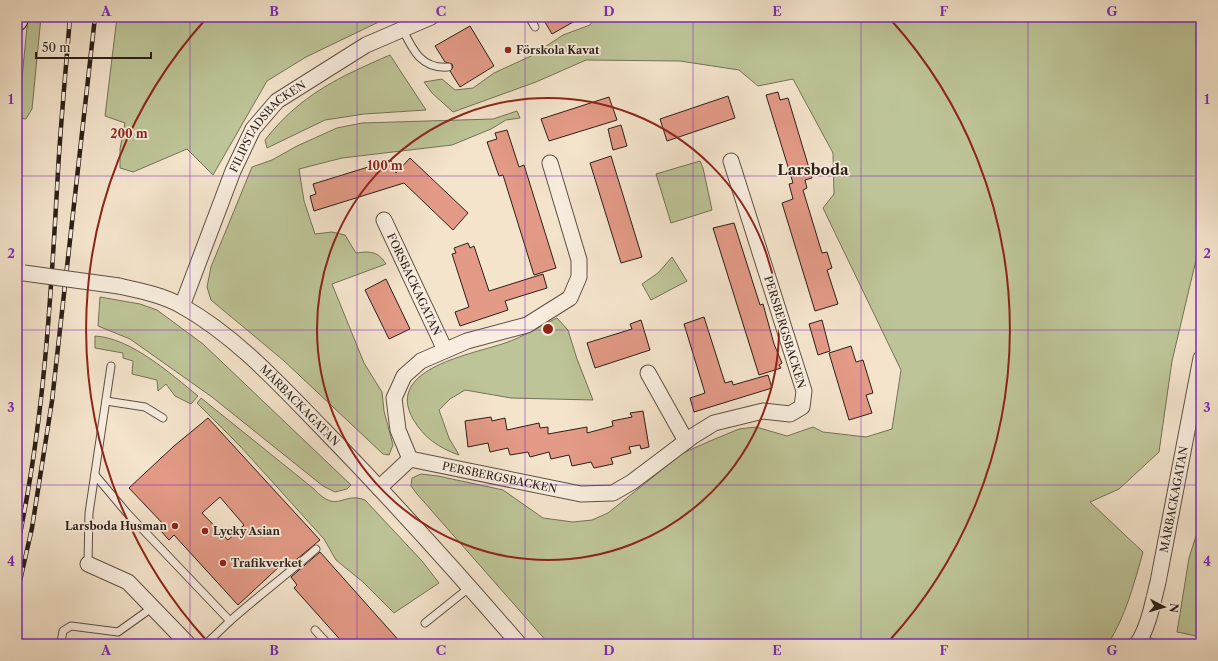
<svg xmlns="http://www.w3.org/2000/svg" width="1218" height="661" font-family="'Libre Caslon Text',serif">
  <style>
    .green { fill: #bdc497; stroke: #747258 }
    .building { fill: #e39a86; stroke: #2c1f18; fill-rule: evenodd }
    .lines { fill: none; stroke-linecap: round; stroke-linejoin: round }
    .service-casing { stroke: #5e5045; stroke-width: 9 }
    .minor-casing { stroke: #5e5045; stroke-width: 17 }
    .secondary-casing { stroke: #2c1f18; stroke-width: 23 }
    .service { stroke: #f8edde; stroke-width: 7 }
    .minor { stroke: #f8edde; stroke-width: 15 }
    .secondary { stroke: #f8edde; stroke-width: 21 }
    .rail-casing { stroke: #2c1f18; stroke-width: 4.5 }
    .rail { stroke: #f8edde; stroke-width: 3; stroke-dasharray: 9; stroke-linecap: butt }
    .minor-bridge-casing { stroke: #5e5045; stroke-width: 17; stroke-linecap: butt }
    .minor-bridge { stroke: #f8edde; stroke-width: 15 }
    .grid { fill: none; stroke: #7b2cbf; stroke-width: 1; stroke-opacity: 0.55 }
    .ring { fill: none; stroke: #8f2418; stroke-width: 2 }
    .poi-dot { fill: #8f2418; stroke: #f8edde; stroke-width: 1.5 }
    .labels { text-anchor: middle; stroke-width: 3.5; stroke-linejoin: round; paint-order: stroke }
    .poi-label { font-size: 11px; font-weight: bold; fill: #2c1f18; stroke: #f8edde; text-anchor: start }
    .street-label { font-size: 11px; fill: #2c1f18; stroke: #f8edde }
    .district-label { font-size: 15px; font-weight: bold; fill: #2c1f18; stroke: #f8edde }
    .centre { fill: #8f2418; stroke: #f8edde; stroke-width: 2 }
    .ring-label { font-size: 12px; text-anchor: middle; font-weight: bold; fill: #8f2418; stroke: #f8edde; stroke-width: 3.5; stroke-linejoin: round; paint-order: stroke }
    .neatline { fill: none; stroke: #7b2cbf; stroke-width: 1.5 }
    .grid-label { font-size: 13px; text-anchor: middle; font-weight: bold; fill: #7b2cbf }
  </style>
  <rect width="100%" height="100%" fill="#f4e4cc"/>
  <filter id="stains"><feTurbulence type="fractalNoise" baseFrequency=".005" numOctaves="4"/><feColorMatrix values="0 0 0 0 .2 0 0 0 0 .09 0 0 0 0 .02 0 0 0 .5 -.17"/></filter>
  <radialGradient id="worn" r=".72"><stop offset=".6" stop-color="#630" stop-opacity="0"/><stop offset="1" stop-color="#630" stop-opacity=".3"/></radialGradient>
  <g class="green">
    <polygon points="28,17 41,17 32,109 26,119 18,118"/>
    <polygon points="117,17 389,17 306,57 267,81 213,175 187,149 133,172 120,168 120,149 125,123 105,116"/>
    <path d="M595 17H1195L1201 23V239L1172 361 1159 452 1119 489 1090 502 1143 552C1134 584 1126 615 1108 644H549L417 494 411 486 412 478 421 474 438 476 503 490 543 518 573 522 592 520 608 513 683 453 710 441 739 429 756 427 787 436 813 427 823 432 866 437 892 429 901 370 823 208 834 194 833 153 793 79 758 86 739 70 680 61 586 60 536 82 453 112 432 93 424 82 442 79 455 90 473 88 494 73 531 56 563 35 590 25Z"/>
    <path d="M390 55 426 110 364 114 325 120 267 148 265 140C300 95 339 77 390 55Z"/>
    <path d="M517 111 520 118 506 120 491 129 452 145 342 158 299 169 304 201 315 234 332 232 345 235 356 253C370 251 378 251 386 264L332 284 364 363 382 392 384 411 393 445 389 455 383 454 283 360 211 300 207 287 211 267 252 167 272 160 297 146 337 128 362 123 493 119Z"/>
    <polygon points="700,161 703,168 712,210 671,223 656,174"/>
    <polygon points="672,257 687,281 651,300 642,284 658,273"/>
    <polygon points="100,297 140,304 157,310 203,344 351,485 347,489 335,492 323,486 212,397 130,339 98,326"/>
    <path d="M557 318 568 330 577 359 593 400 511 398 465 390 450 399 439 410 449 438 459 455C439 448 424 438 413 419 384 368 474 354 505 343 523 337 540 326 557 318Z"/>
    <path d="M95 336C131 338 171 374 198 396L191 404 175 396 166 384 158 391 157 380 132 374 133 361 123 358V353L95 348Z"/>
    <path d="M201 398 314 489C338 515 342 491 365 500L422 561 439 583 394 613 363 582 336 560 324 539 240 446 197 403Z"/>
    <polygon points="1201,520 1201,637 1177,632 1189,558"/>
  </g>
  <g class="building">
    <polygon points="542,17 582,17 552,34"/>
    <polygon points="470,26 494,66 460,87 450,71 453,67 452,64 445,62 435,46"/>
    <polygon points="778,92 780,100 788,98 812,178 805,180 807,188 803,190 822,253 827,252 832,268 827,270 838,304 815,311 782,203 793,199 789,184 793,183 766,95"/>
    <polygon points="728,96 735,118 667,141 660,119"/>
    <polygon points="609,97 617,120 549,141 541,119"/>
    <polygon points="621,125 627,146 613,150 608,129"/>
    <polygon points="507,130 519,167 524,165 556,268 534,275 503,175 499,176 487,142 497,139 495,133"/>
    <polygon points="611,156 642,257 621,263 590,163"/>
    <polygon points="410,158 468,213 453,230 404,183 314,211 310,196 316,194 313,184 391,160 396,173"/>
    <polygon points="734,223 760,305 763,304 774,344 782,363 779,365 781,368 759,375 713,228"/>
    <polygon points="468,243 470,248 474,246 489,291 543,274 547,288 505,301 508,310 460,326 455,312 469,307 452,254 456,253 454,248"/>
    <polygon points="386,279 410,329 389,339 365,290"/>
    <polygon points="704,317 725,383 732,381 733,385 768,375 772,388 694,412 690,398 705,393 684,324"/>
    <polygon points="641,320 650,350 595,368 587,343 632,329 630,324"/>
    <polygon points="822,320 830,351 818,355 809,324"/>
    <polygon points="851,346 856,362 863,360 873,393 866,395 872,413 849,420 829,353"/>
    <polygon points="643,411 649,447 641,449 640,445 629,447 631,453 611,458 613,464 594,468 591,462 572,466 569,455 551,459 549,452 530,457 528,452 510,455 508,448 490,452 488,443 468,447 465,421 491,417 492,421 505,418 507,430 539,423 540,428 548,427 548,434 587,427 587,433 613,426 612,421 632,417 630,413"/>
    <path d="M208 418 320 540 285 569 281 565 238 605 174 535 169 540 160 530 165 526 129 488 174 446ZM220 497 244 525 228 540 202 513Z"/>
    <polygon points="320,552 402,644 344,644 294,588 297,585 291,577"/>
  </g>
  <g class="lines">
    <g class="service-casing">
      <g id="service">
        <polyline points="529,17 535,27"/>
        <path d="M403 30C413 51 422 69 448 67"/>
        <polyline points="106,401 145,407 163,418"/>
        <polyline points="95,475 127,513 230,621 206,644"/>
        <polyline points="88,564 89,513 111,366"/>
        <path d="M230 621C258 596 288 574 316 549"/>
        <polyline points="425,623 470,587"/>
        <polyline points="315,630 328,644"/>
        <polyline points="1141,639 1156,644"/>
        <polyline points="63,644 61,642 63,631 71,626 118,632 153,607"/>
      </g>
    </g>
    <g class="minor-casing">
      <g id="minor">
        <path id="s1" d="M384 220 445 350"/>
        <path id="s2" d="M119 286C141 291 163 295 182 306 237 337 280 385 323 429 391 499 456 571 519 644"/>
        <path id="s3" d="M182 306 233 171 253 129 277 101 366 45 431 17"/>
        <polyline points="648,373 686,441"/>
        <polyline points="410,459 398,430 394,398 404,376 421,361 467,341 527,325 570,298 579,277 579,260 550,163"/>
        <path id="s4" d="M379 488 410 459 581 494 613 493 632 482 693 436 714 423 763 411 790 414 802 407 804 391 731 161"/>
        <polyline points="88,564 128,582 188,644"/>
        <path id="s5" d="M1137 644C1149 627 1153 601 1158 582L1201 358"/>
      </g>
    </g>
    <g class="secondary-casing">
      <polyline id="secondary" points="17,20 17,17"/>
    </g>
    <use href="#service" class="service"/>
    <use href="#minor" class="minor"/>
    <use href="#secondary" class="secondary"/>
    <g class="rail-casing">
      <g id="rail">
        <path d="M17 548C44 424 51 297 58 171 61 119 66 68 70 17"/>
        <polyline points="17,594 32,528 52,401 95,17"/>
      </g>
    </g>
    <use href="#rail" class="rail"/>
    <g class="minor-bridge-casing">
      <polyline id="minor-bridge" points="24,273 119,286"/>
    </g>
    <use href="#minor-bridge" class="minor-bridge"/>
  </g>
  <path class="grid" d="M190 17V644M357 17V644M525 17V644M693 17V644M861 17V644M1028 17V644M17 176H1201M17 330H1201M17 485H1201"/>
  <g class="ring">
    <circle cx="548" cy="329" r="231"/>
    <path d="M207 641A462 462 0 0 1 205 20M891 20A462 462 0 0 1 889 641"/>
  </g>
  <g class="poi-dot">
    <circle cx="508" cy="50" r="4"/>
    <circle cx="175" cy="526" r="4"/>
    <circle cx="205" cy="531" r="4"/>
    <circle cx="223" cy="563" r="4"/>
  </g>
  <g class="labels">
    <g class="poi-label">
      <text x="516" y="54">Förskola Kavat</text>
      <text x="167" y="530" text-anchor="end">Larsboda Husman</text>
      <text x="213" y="535">Lycky Asian</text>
      <text x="231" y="567">Trafikverket</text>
    </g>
    <g class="street-label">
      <text dy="4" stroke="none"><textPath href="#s3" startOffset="202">FILIPSTADSBACKEN</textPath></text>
      <text dy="4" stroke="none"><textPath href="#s1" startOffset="71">FORSBACKAGATAN</textPath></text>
      <text transform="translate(785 332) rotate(73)" y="4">PERSBERGSBACKEN</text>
      <text dy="4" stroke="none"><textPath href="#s2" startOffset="221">MÅRBACKAGATAN</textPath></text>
      <text dy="4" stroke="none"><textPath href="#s4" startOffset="134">PERSBERGSBACKEN</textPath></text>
      <text dy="4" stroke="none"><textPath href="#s5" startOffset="150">MÅRBACKAGATAN</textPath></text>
    </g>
    <g class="district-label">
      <text x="813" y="175">Larsboda</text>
    </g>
  </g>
  <circle cx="548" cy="329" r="6" class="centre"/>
  <g class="ring-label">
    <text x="129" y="138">200 m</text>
    <text x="385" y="170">100 m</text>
  </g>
  <rect width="1218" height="661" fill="none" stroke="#f4e4cc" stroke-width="44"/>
  <g transform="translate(1164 607) rotate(96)" stroke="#f8edde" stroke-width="3" paint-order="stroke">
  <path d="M0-3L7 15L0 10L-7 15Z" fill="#2c1f18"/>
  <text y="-6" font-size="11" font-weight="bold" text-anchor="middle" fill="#2c1f18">N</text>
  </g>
  <path d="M36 52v6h115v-6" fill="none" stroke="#2c1f18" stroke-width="2"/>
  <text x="42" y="52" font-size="12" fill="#2c1f18" stroke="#f8edde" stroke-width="3" paint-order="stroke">50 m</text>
  <rect x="22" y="22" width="1174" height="617" class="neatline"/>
  <g class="grid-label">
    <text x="106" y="16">A</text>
    <text x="274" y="16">B</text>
    <text x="441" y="16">C</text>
    <text x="609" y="16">D</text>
    <text x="777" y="16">E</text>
    <text x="944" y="16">F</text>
    <text x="1112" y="16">G</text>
    <text x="11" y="104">1</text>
    <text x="1207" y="104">1</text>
    <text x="11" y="258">2</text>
    <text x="1207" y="258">2</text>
    <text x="11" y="412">3</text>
    <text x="1207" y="412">3</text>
    <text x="11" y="566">4</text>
    <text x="1207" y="566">4</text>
    <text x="106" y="655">A</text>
    <text x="274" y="655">B</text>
    <text x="441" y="655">C</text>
    <text x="609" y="655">D</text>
    <text x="777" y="655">E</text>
    <text x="944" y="655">F</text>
    <text x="1112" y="655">G</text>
  </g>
  <rect width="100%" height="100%" filter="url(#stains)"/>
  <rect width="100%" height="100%" fill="url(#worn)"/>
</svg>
